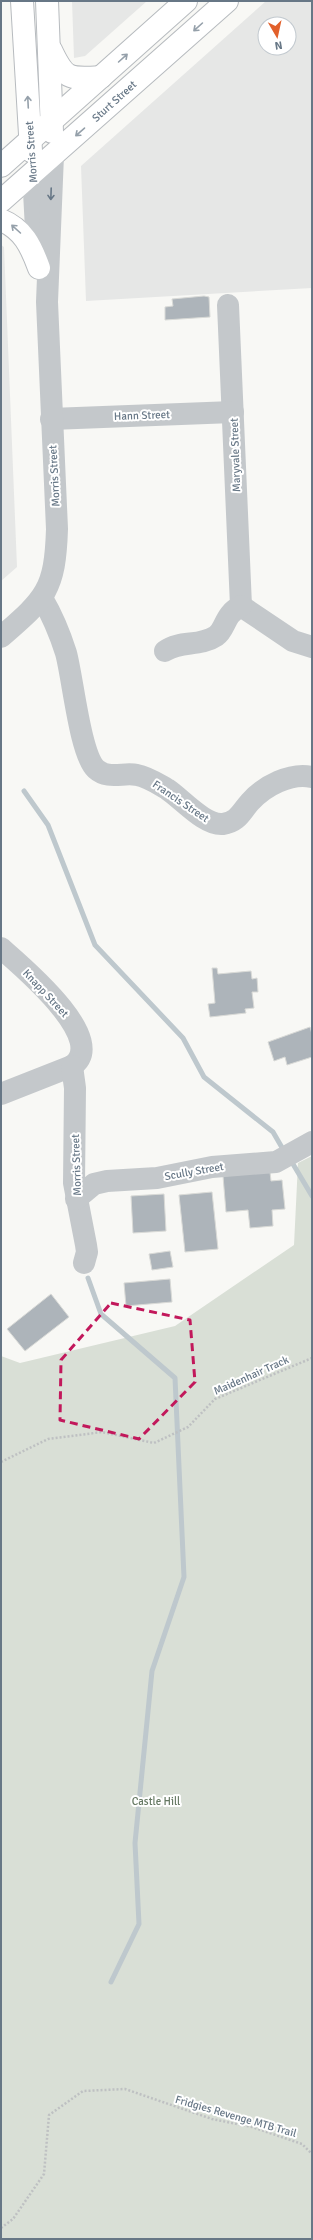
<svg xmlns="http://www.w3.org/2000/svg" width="313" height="2240" font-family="Signika,sans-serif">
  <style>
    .built { fill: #e6e7e6; fill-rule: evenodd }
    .green { fill: #d9dfd6 }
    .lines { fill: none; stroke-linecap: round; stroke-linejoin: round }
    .stream { stroke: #bec8cd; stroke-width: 5 }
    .building { fill: #adb4ba; stroke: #d9dad7 }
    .major-casing { stroke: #b7bbbf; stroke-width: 24 }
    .path { stroke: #bec0c2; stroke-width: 2.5; stroke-dasharray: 2 2; stroke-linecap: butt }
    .minor { stroke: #c4c8cb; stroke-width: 22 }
    .major { stroke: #fff; stroke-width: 22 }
    .oneway { stroke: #95a0aa }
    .oneway2 { stroke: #677786 }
    .marked { fill: none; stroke: #c2185b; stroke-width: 3; stroke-dasharray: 8 5; stroke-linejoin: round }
    .labels { text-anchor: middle; stroke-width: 4; stroke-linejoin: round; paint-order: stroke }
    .street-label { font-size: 11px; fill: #677786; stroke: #fff }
    .park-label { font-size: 11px; fill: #657862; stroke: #fff }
  </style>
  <rect width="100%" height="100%" fill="#f8f8f5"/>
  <g class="built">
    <polygon points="72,1 147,1 85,56 74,58"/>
    <path d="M266 1H312V288L86 301 81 166ZM265 24H289V48H265Z"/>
    <polygon points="1,245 4,247 17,567 1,581"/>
  </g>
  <polygon class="green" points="312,1156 312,2239 1,2239 1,1356 20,1363 175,1326 294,1245 298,1163"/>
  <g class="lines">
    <g class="stream">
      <polyline points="24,791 48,825 95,945 183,1038 204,1077 273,1132 284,1151"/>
      <polyline points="290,1159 312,1196"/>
      <polyline points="88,1278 101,1314 175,1378 184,1577 152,1671 135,1843 139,1924 111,1982"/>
    </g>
  </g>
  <g class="building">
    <polygon points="204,296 209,297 210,317 165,320 165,307 173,306 172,299"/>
    <polygon points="212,968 217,968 218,974 251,971 252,979 257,978 258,992 252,992 254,1008 245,1009 246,1013 210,1017 208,1004 215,1003"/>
    <polygon points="310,1027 312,1034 312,1057 287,1065 285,1057 274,1061 268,1042"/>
    <polygon points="270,1172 271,1181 282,1180 285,1209 272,1210 273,1226 250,1228 248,1210 226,1212 223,1176"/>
    <polygon points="212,1192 218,1249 185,1252 179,1195"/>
    <polygon points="164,1194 166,1231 133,1233 131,1196"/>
    <polygon points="170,1251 173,1267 152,1270 149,1254"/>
    <polygon points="170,1279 172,1302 126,1306 124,1283"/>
    <polygon points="51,1294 69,1317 25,1351 7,1329"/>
  </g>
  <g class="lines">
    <g class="major-casing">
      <g id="major">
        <polyline points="22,1 31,151"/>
        <polyline points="47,1 52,132"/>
        <path d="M51 50C65 80 69 79 101 77"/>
        <polyline points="1,166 186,1"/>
        <polyline points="1,201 227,1"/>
        <path d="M1 220C23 229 31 246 39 268"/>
      </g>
    </g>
    <g class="path">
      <polyline points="1,1462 48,1439 102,1432 154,1443 188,1427 215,1399 312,1358"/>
      <polyline points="1,2228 13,2219 44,2174 49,2115 83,2091 125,2089 212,2119 252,2127 302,2144 312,2154"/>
    </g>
    <g class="minor">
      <polyline points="33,173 37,248"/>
      <polyline points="228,305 241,606"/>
      <polyline points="51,419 233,412"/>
      <path d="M42 598C52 615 60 634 66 653 73 679 80 754 96 769 108 780 124 772 137 775 148 777 158 784 167 789 182 799 205 826 223 824 238 822 241 812 250 802 264 786 291 772 312 777"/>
      <polyline points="241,606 293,641 312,647"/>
      <path d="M1 637C46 598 55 590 57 529L47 302 53 155"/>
      <path d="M165 651C180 640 200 647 216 636 226 629 224 614 241 606"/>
      <path d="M1 948C19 964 111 1040 72 1066L1 1094"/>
      <polyline points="72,1066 75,1088 74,1183 86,1245 87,1252 84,1263"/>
      <polyline points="76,1199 94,1184 107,1181 157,1178 212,1167 276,1162 312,1142"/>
    </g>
    <use href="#major" class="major"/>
  </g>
  <defs><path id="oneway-shaft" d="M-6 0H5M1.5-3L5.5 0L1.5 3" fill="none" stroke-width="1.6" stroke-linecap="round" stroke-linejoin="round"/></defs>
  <g class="oneway">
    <use href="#oneway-shaft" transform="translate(198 27) rotate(138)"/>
    <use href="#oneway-shaft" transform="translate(123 58) rotate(-42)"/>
    <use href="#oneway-shaft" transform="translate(28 102) rotate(-93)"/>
    <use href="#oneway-shaft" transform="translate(80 132) rotate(139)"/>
    <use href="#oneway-shaft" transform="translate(16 229) rotate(-138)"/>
  </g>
  <use class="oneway2" href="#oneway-shaft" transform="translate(51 194) rotate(92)"/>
  <path class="marked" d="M111 1303 190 1320 195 1382 139 1439 60 1420 61 1360Z"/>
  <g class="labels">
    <g class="street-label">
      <text transform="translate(114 101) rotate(-42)" y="4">Sturt Street</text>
      <text transform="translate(31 152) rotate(-94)" y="4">Morris Street</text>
      <text transform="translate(142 415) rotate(-2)" y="4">Hann Street</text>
      <text transform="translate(235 455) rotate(-92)" y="4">Maryvale Street</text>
      <text transform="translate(54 476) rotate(-93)" y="4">Morris Street</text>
      <text transform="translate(181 801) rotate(34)" y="4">Francis Street</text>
      <text transform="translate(46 993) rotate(47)" y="4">Knapp Street</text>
      <text transform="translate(76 1165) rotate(-92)" y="4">Morris Street</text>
      <text transform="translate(194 1171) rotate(-10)" y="4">Scully Street</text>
      <text transform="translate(251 1375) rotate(-24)" y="4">Maidenhair Track</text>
      <text transform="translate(236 2116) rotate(16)" y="4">Fridgies Revenge MTB Trail</text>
    </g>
    <g class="park-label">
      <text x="156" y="1805">Castle Hill</text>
    </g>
  </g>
  <rect width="313" height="2240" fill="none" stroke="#677786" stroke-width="4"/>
  <g transform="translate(277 36) rotate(171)"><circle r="19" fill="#ffffff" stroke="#c2c9cf"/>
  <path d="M0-3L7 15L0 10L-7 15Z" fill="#e2602b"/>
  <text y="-6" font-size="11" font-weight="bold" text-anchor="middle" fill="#677786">N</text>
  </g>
</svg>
